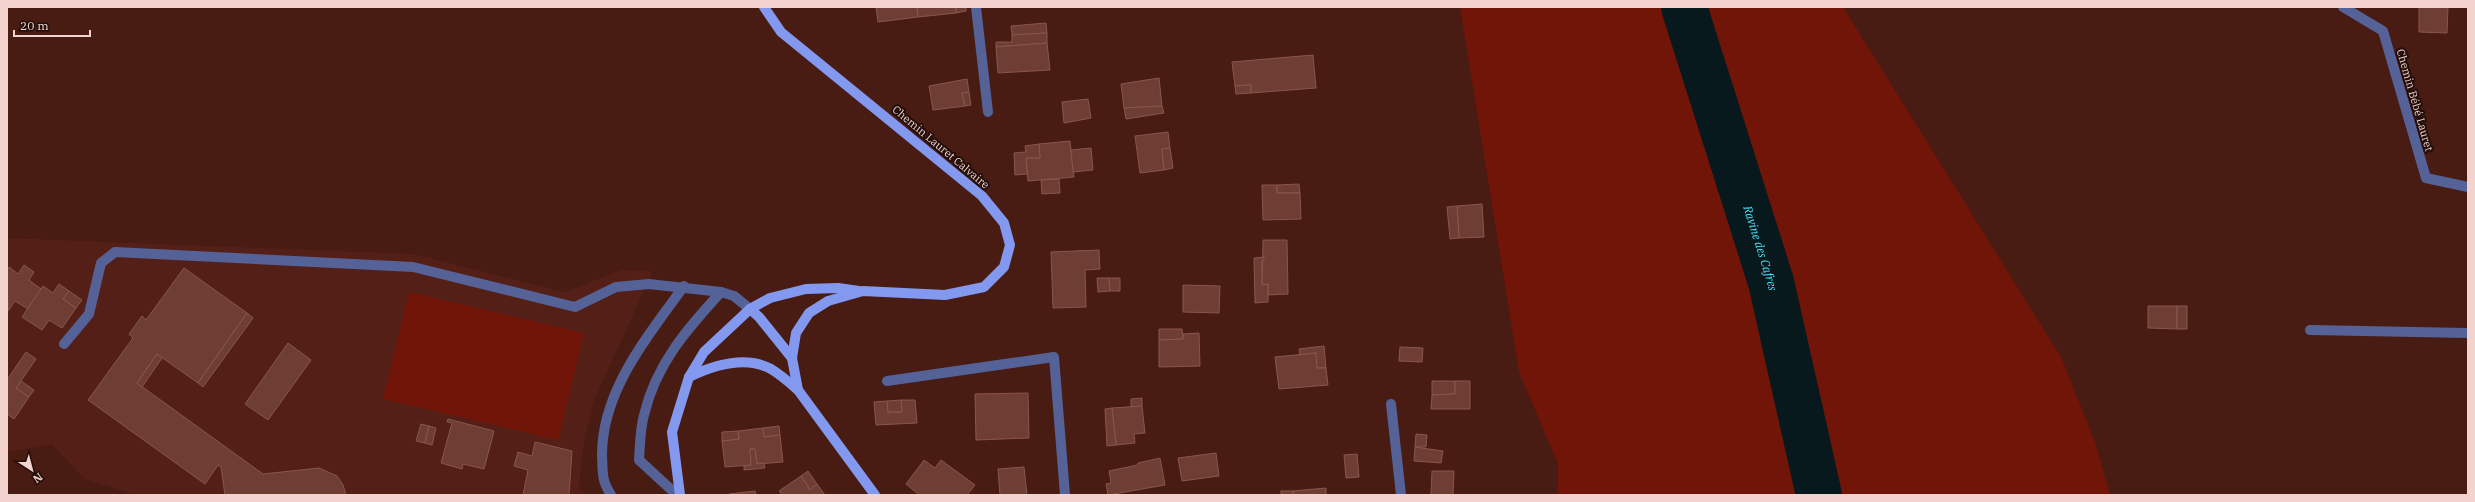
<svg xmlns="http://www.w3.org/2000/svg" width="2475" height="502" font-family="'IBM Plex Serif',serif">
  <style>
    .built { fill: #541f16 }
    .green { fill: #701507 }
    .lines { fill: none; stroke-linecap: round; stroke-linejoin: round }
    .river { stroke: #07191d; stroke-width: 46 }
    .building { fill: #6e3e34; stroke: #89564c }
    .minor { stroke: #546297; stroke-width: 10 }
    .major { stroke: #8399ef; stroke-width: 10 }
    .labels { text-anchor: middle; stroke-width: 4; stroke-linejoin: round; paint-order: stroke }
    .street-label { font-size: 11px; fill: #f2d3cd; stroke: #210d09 }
    .water-label { font-size: 12px; font-style: italic; fill: #4ce2fc; stroke: #210d09 }
  </style>
  <rect width="100%" height="100%" fill="#481b13"/>
  <polygon class="built" points="7,238 414,254 565,292 621,270 653,271 593,403 583,448 579,489 586,495 136,495 85,479 52,445 7,452"/>
  <g class="green">
    <polygon points="1460,7 1843,7 2061,357 2095,442 2110,495 1558,495 1558,464 1519,372"/>
    <polygon points="409,292 584,333 558,440 383,399"/>
  </g>
  <g class="lines">
    <path class="river" id="s1" d="M1684 7 1771 282 1819 495"/>
  </g>
  <g class="building">
    <polygon points="876,7 917,7 918,17 878,22"/>
    <polygon points="917,7 956,7 956,13 918,17"/>
    <polygon points="956,7 966,7 966,11 956,13"/>
    <polygon points="2419,7 2448,7 2447,33 2419,32"/>
    <polygon points="1046,23 1047,33 1012,35 1011,26"/>
    <polygon points="1047,33 1047,43 996,47 996,42 1012,42 1012,35"/>
    <polygon points="1047,43 1050,70 998,73 996,47"/>
    <polygon points="1313,55 1316,88 1251,93 1251,85 1235,86 1232,62"/>
    <polygon points="1159,78 1162,106 1124,108 1121,84"/>
    <polygon points="967,79 969,92 962,93 965,106 933,110 929,86"/>
    <polygon points="1251,85 1251,93 1236,94 1235,86"/>
    <polygon points="969,92 971,105 965,106 962,93"/>
    <polygon points="1088,99 1091,118 1064,123 1062,102"/>
    <polygon points="1162,106 1164,113 1126,119 1124,108"/>
    <polygon points="1168,132 1170,148 1162,149 1164,170 1140,173 1135,136"/>
    <polygon points="1070,141 1074,177 1028,181 1026,158 1040,158 1039,144"/>
    <polygon points="1039,144 1040,158 1026,158 1027,174 1015,175 1014,153 1026,152 1025,146"/>
    <polygon points="1091,148 1093,170 1073,172 1071,150"/>
    <polygon points="1170,148 1173,168 1164,170 1162,149"/>
    <polygon points="1059,179 1060,193 1042,194 1041,180"/>
    <polygon points="1299,184 1300,193 1277,193 1277,185"/>
    <polygon points="1262,185 1277,185 1277,193 1300,193 1301,219 1263,220"/>
    <polygon points="1482,204 1484,237 1459,238 1457,206"/>
    <polygon points="1457,206 1459,238 1450,239 1447,207"/>
    <polygon points="1263,240 1287,240 1288,294 1268,295 1268,284 1262,285"/>
    <polygon points="1099,250 1100,269 1085,270 1086,307 1053,308 1051,252"/>
    <polygon points="1264,257 1264,260 1262,261 1262,285 1268,284 1268,302 1255,303 1254,258"/>
    <polygon points="24,265 34,272 29,280 41,289 28,309 15,301 8,311 7,270 9,267 18,274"/>
    <polygon points="184,268 247,313 198,383 157,354 137,383 263,474 319,468 337,476 343,485 346,495 225,495 221,467 218,465 205,484 88,400 133,338 129,334 142,316 146,320"/>
    <polygon points="1097,278 1109,278 1110,291 1098,292"/>
    <polygon points="1109,278 1120,278 1120,291 1110,291"/>
    <polygon points="59,284 69,291 63,299 76,308 62,328 49,320 42,330 22,317 43,286 53,293"/>
    <polygon points="1183,285 1220,286 1219,313 1183,312"/>
    <polygon points="69,291 82,300 76,308 63,299"/>
    <polygon points="2148,306 2177,306 2177,329 2148,328"/>
    <rect x="2177" y="306" width="10" height="23"/>
    <polygon points="247,313 253,318 203,387 198,383"/>
    <polygon points="1159,329 1182,329 1183,339 1159,340"/>
    <polygon points="1199,333 1200,366 1159,367 1159,340 1183,339 1183,334"/>
    <polygon points="288,343 311,360 268,420 245,404"/>
    <polygon points="1324,346 1326,368 1317,368 1316,353 1300,355 1299,349"/>
    <polygon points="1400,347 1423,348 1422,362 1399,361"/>
    <polygon points="26,352 36,359 16,388 29,397 14,419 7,414 7,380"/>
    <polygon points="1316,353 1317,368 1326,368 1328,385 1279,389 1275,357"/>
    <polygon points="157,354 162,358 142,387 137,383"/>
    <polygon points="21,381 34,390 29,397 16,388"/>
    <polygon points="1432,381 1455,381 1455,394 1432,395"/>
    <polygon points="1455,381 1470,381 1470,409 1431,409 1432,395 1455,394"/>
    <polygon points="1028,393 1029,438 976,440 975,394"/>
    <polygon points="1142,398 1142,406 1131,407 1131,399"/>
    <polygon points="901,400 915,400 917,423 876,425 874,402 887,401 888,412 902,412"/>
    <polygon points="901,400 902,412 888,412 887,401"/>
    <polygon points="1142,406 1145,433 1134,434 1135,443 1116,445 1112,408"/>
    <polygon points="1112,408 1116,445 1107,446 1105,409"/>
    <polygon points="448,419 494,431 484,469 463,464 462,469 441,463 452,423 447,422"/>
    <polygon points="421,424 429,426 425,443 416,441"/>
    <polygon points="429,426 436,428 432,445 425,443"/>
    <polygon points="779,426 780,435 764,437 763,428"/>
    <polygon points="763,428 764,437 780,435 783,462 757,464 755,449 750,449 751,465 725,467 722,441 739,439 738,431"/>
    <polygon points="738,431 739,439 722,441 722,432"/>
    <polygon points="1416,434 1427,435 1426,447 1415,447"/>
    <polygon points="535,442 572,451 569,495 523,495 528,470 514,466 518,452 532,456"/>
    <polygon points="1415,447 1443,451 1441,463 1414,461"/>
    <polygon points="750,449 755,449 757,464 764,463 765,468 744,470 744,466 751,465"/>
    <polygon points="1216,453 1219,476 1182,481 1178,458"/>
    <polygon points="1357,454 1359,477 1346,478 1344,455"/>
    <polygon points="1160,458 1165,485 1108,495 1106,484 1111,483 1109,471 1138,465 1138,463"/>
    <polygon points="924,460 935,468 941,460 975,485 967,495 917,495 918,494 906,484"/>
    <polygon points="1024,467 1027,495 1000,495 998,469"/>
    <polygon points="808,471 817,484 810,490 801,476"/>
    <polygon points="1432,471 1454,471 1453,495 1431,495"/>
    <polygon points="801,476 810,490 817,484 825,495 782,495 779,491"/>
    <polygon points="1326,488 1326,495 1293,495 1293,491"/>
    <polygon points="755,491 756,495 729,495 729,494"/>
    <rect x="1281" y="491" width="12" height="4"/>
  </g>
  <g class="lines">
    <g class="minor">
      <polyline points="976,7 988,112"/>
      <polyline points="2343,7 2383,31 2426,178 2468,187"/>
      <polyline points="2310,330 2468,333"/>
      <polyline points="64,344 89,314 101,263 115,252 413,267 575,307 616,287 649,284 721,292 734,296 750,309"/>
      <polyline points="887,381 1054,357 1065,495"/>
      <polyline points="1391,404 1401,495"/>
      <path d="M611 495C601 479 603 473 602 455 602 390 648 336 684 286"/>
      <path d="M677 495 639 460C640 446 640 429 644 415 656 364 687 329 721 292"/>
    </g>
    <g class="major">
      <polyline points="764,7 781,32 982,196 1004,223 1010,245 1004,267 984,287 945,295 863,291 828,301 809,313 796,333 792,358 798,390 875,495"/>
      <polyline points="750,309 759,317 792,358"/>
      <path d="M689 377C714 365 745 355 771 369 781 375 790 383 798 390"/>
      <polyline points="680,495 672,432 689,377 704,352 750,309 770,298 806,289 838,288 859,291"/>
    </g>
  </g>
  <g class="labels">
    <g class="street-label">
      <text transform="translate(2415 100) rotate(74)" y="4">Chemin Bébé Lauret</text>
      <text transform="translate(941 147) rotate(40)" y="4">Chemin Lauret Calvaire</text>
    </g>
    <g class="water-label">
      <text dy="4" stroke="none"><textPath href="#s1" startOffset="253">Ravine des Cafres</textPath></text>
    </g>
  </g>
  <rect width="2475" height="502" fill="none" stroke="#f2d3cd" stroke-width="16"/>
  <g transform="translate(32 470) rotate(144)" stroke="#210d09" stroke-width="3" paint-order="stroke">
  <path d="M0-3L7 15L0 10L-7 15Z" fill="#f2d3cd"/>
  <text y="-6" font-size="11" font-weight="bold" text-anchor="middle" fill="#f2d3cd">N</text>
  </g>
  <path d="M14 30v6h76v-6" fill="none" stroke="#f2d3cd" stroke-width="2"/>
  <text x="20" y="30" font-size="12" fill="#f2d3cd" stroke="#210d09" stroke-width="3" paint-order="stroke">20 m</text>
</svg>
